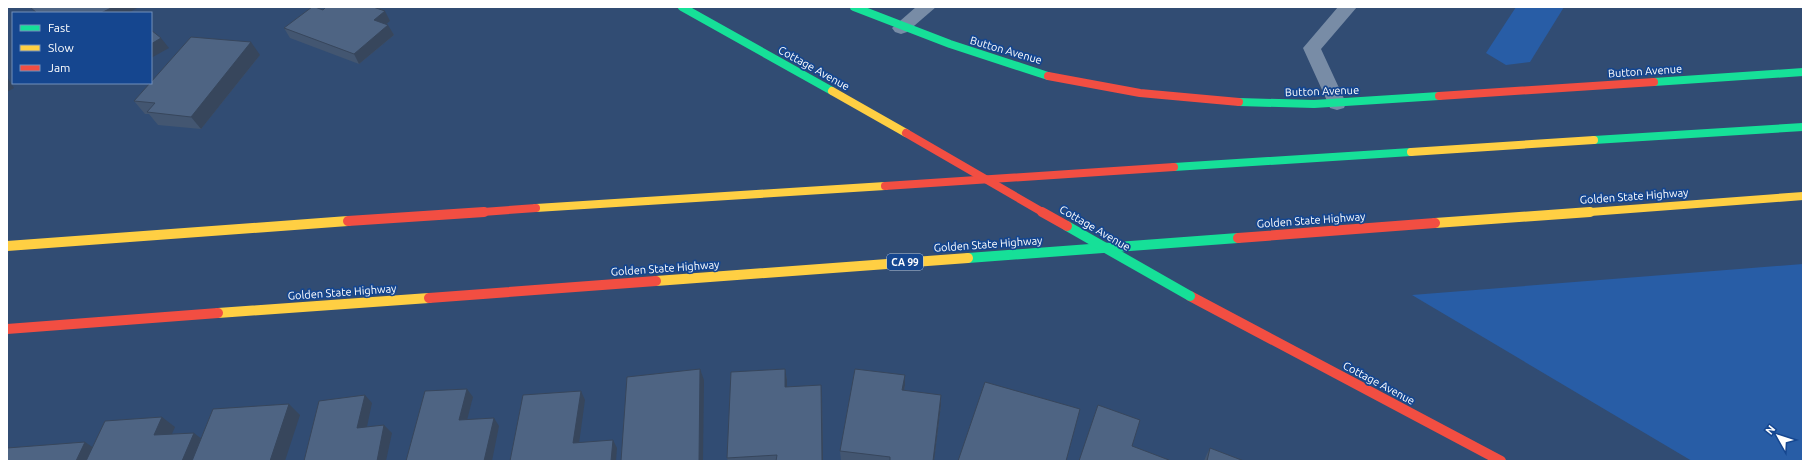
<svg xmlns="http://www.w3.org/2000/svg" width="1810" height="468" font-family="Ubuntu,sans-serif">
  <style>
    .green { fill: #285da6 }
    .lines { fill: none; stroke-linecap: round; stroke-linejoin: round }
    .lane { fill: #788ca6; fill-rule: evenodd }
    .fast-far1 { stroke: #16e098; stroke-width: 8 }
    .fast { stroke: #16e098; stroke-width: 10 }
    .slow-far1 { stroke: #ffcf43; stroke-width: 8 }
    .slow { stroke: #ffcf43; stroke-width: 10 }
    .jam-far1 { stroke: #f24e42; stroke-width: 8 }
    .jam { stroke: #f24e42; stroke-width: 10 }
    .fast-bridge { stroke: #16e098; stroke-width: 10 }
    .jam-bridge-far1 { stroke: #f24e42; stroke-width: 8 }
    .jam-bridge { stroke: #f24e42; stroke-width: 10 }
    .wall { fill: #435671 }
    .shaded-wall { fill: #37465c }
    .building { fill: #4e6483; stroke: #37465c }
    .labels { text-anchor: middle; stroke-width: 3.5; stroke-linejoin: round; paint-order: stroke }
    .shield { fill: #15468f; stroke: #b9c8dd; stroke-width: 1 }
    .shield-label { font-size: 10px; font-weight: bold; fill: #fff }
    .street-label { font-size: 11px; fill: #fff; stroke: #15468f }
  </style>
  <rect width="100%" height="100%" fill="#314c73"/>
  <g class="green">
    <polygon points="1516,7 1564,7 1530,62 1506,65 1486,53"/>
    <polygon points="1803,264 1803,461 1692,461 1412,295"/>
  </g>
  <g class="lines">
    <g class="lane">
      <polygon points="916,7 936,7 907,32 901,34 895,32 892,28"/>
      <polygon points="1338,7 1357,7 1321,49 1346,103 1344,108 1337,110 1330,108 1328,103 1303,48"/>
    </g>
    <g class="fast-far1">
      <polyline points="682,7 832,91"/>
      <polyline points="854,7 950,44 1048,76"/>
      <polyline points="1654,82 1803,72"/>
      <polyline points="1239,102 1314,104 1439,96"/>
      <polyline points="1594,140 1803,127"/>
      <polyline points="1174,167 1411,152"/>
    </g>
    <polyline class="fast" points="968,258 1238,238"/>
    <g class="slow-far1">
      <polyline points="832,91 906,133"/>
      <polyline points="1411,152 1594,140"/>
      <polyline points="536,208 885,186"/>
      <polyline points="1577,213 1803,196"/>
    </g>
    <g class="slow">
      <polyline points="1435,223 1590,212"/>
      <polyline points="7,246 348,221"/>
      <polyline points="656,281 968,258"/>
      <polyline points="218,313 429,298"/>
    </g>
    <g class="jam-far1">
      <polyline points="1048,76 1140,93 1239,102"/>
      <polyline points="1439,96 1654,82"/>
      <polyline points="885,186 1174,167"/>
      <polyline points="469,213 536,208"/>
    </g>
    <g class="jam">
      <polyline points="348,221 484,212"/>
      <polyline points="1238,238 1435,223"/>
      <polyline points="1190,296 1501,461"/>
      <polyline points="429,298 656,281"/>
      <polyline points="7,329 218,313"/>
    </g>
    <polyline class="fast-bridge" points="1067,226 1190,296"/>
    <polyline class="jam-bridge-far1" points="906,133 1044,213"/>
    <polyline class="jam-bridge" points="1042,212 1067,226"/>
  </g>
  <g class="wall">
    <polygon points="323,10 390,21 386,24 394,35 359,64 290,38 284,28"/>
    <polygon points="260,55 201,129 158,125 149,114 145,114 134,101"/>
    <polygon points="785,369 787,380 787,387 822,396 823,461 728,461 727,458"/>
    <polygon points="905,385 904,391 941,395 941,405 934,461 841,461 840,451"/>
    <polygon points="1210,448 1244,461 1204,461 1206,456"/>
  </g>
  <g class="shaded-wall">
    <polygon points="113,7 139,7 128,13 101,13"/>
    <polygon points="385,11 390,21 379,30 374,20"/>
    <polygon points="388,25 394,35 359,64 354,54"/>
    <polygon points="161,38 169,48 151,58 151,44"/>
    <polygon points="251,42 260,55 201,129 191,117"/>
    <polygon points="7,77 14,88 7,92"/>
    <polygon points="700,369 704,380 703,461 699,461"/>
    <polygon points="785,369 787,380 787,398 785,387"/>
    <polygon points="905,375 905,385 902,401 902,390"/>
    <polygon points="821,385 822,396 823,461 822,461"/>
    <polygon points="467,389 473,397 465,428 459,420"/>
    <polygon points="581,391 585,400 578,451 573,443"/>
    <polygon points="365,395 372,403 365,436 357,428"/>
    <polygon points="941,395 941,405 934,461 933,461"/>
    <polygon points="289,404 300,415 285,461 270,461"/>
    <polygon points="162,417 175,427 167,445 154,435"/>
    <polygon points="494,418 499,426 492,461 484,461"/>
    <polygon points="384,425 392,433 386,461 377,461"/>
    <polygon points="194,433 207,443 199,461 182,461"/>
    <polygon points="613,440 617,448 616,461 611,461"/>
    <polygon points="85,442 97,450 92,461 76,461"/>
  </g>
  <g class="building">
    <polygon points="33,7 113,7 101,13 37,13 31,8"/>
    <polygon points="312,7 315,7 323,10 326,7 373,7 385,11 374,20 388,25 354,54 284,28"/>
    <polygon points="151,30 161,38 151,44"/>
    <polygon points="191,37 251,42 191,117 147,112 155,103 134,101 150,83 151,83 151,82"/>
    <polygon points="700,369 699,461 621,461 627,377"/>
    <polygon points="785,369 785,387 821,385 822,461 776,461 777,455 727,458 731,372"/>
    <polygon points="855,369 905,375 902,390 941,395 933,461 890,461 890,457 840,451"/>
    <polygon points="985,382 1080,409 1066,461 958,461"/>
    <polygon points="467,389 459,420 494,418 484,461 406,461 425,391"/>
    <polygon points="581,391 573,443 613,440 611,461 510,461 523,395"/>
    <polygon points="365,395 357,428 384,425 377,461 304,461 319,401"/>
    <polygon points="289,404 270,461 192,461 213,409"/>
    <polygon points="1098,405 1140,420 1132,446 1169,460 1169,461 1079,461"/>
    <polygon points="162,417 154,435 194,433 182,461 86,461 105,421"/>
    <polygon points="85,442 76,461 7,461 7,448"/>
    <polygon points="1210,448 1244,461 1207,461"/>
  </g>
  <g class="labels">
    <rect class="shield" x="887" y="254" width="36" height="16" rx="3"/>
    <g class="shield-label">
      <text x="905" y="266">CA 99</text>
    </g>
    <g class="street-label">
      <text transform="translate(1006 50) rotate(16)" y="4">Button Avenue</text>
      <text transform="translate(814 68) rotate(29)" y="4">Cottage Avenue</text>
      <text transform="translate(1645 71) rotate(-4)" y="4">Button Avenue</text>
      <text transform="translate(1322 91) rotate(-2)" y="4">Button Avenue</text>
      <text transform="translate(1634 196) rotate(-4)" y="4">Golden State Highway</text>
      <text transform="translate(1311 220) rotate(-4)" y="4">Golden State Highway</text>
      <text transform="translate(1095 228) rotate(30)" y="4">Cottage Avenue</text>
      <text transform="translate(988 244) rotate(-4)" y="4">Golden State Highway</text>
      <text transform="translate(665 268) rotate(-4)" y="4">Golden State Highway</text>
      <text transform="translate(342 292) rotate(-4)" y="4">Golden State Highway</text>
      <text transform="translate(1379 383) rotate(28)" y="4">Cottage Avenue</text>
    </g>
  </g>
  <rect width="1810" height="468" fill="none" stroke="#ffffff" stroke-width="16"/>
  <rect x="12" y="12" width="140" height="72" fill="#15468f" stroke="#7390bc"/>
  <rect x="20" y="25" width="20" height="6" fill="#16e098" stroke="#7390bc"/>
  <text x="48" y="32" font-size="12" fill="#ffffff">Fast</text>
  <rect x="20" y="45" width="20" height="6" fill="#ffcf43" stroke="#7390bc"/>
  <text x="48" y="52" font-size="12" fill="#ffffff">Slow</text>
  <rect x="20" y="65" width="20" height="6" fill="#f24e42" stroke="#7390bc"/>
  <text x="48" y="72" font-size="12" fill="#ffffff">Jam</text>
  <g transform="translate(1778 436) rotate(309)" stroke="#15468f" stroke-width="3" paint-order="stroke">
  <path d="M0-3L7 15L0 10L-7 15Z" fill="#ffffff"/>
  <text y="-6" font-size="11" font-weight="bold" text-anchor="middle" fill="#ffffff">N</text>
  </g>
</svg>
